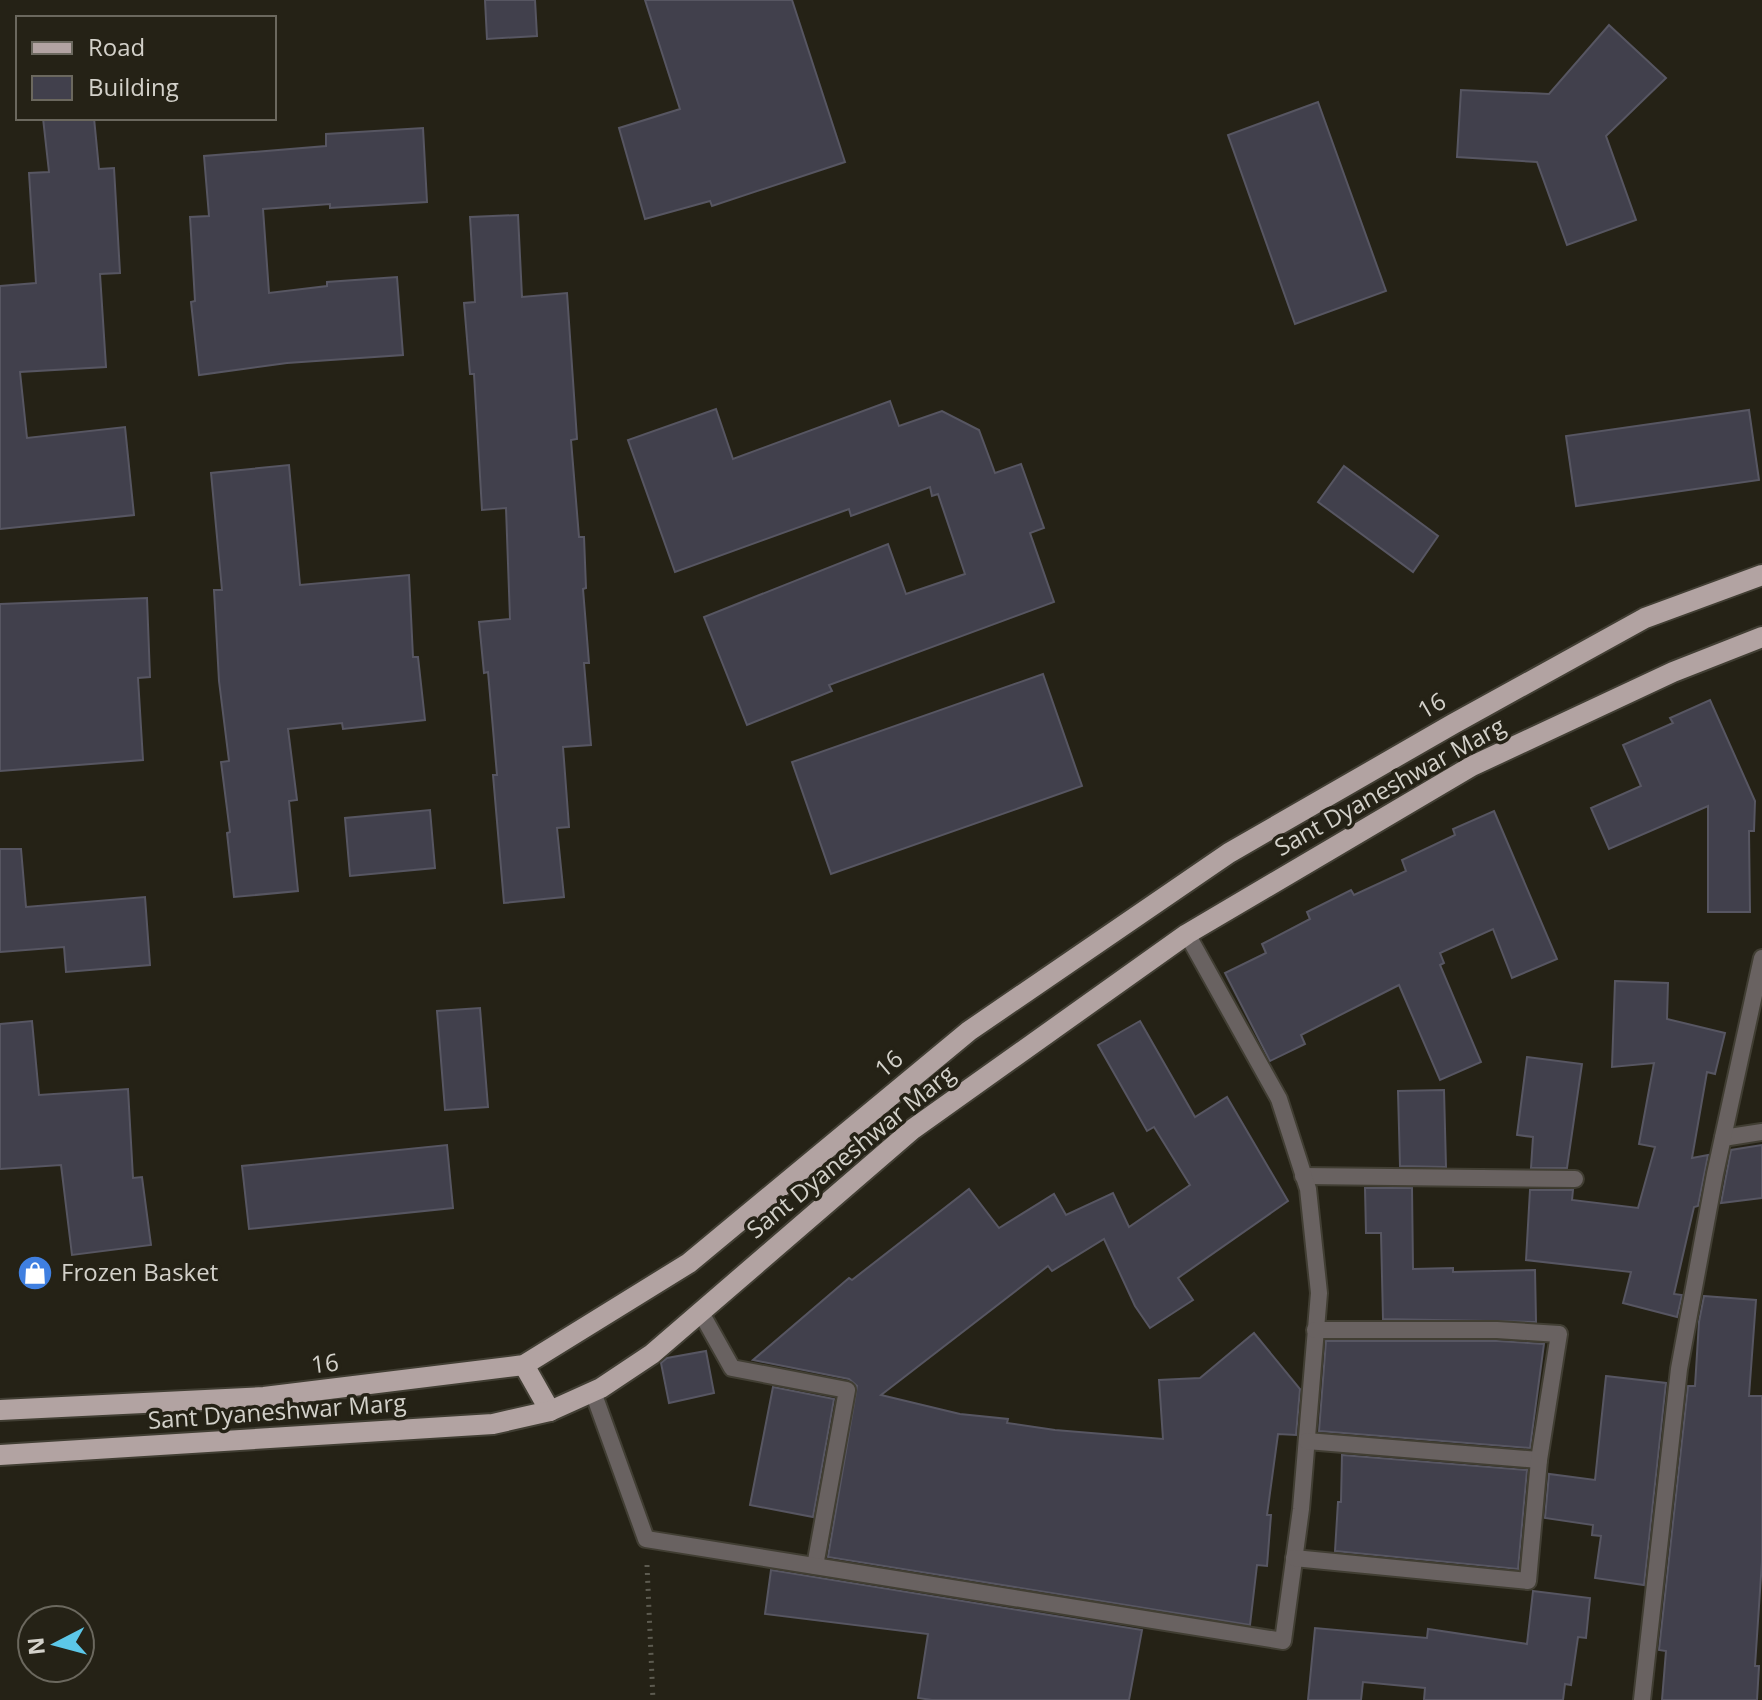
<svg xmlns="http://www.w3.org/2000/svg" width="1762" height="1700" font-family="'Open Sans',sans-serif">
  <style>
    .building { fill: #41404c; stroke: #575662; stroke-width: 2 }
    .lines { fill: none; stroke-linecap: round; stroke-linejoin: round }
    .lane-casing { stroke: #413e33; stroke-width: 20 }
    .street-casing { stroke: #413e33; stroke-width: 20 }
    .primary-casing { stroke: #413e33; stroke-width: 24 }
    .path { stroke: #5d5b50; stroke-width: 5; stroke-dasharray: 2 6; stroke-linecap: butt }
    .lane { stroke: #696261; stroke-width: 16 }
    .street { stroke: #696261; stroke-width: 16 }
    .primary { stroke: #b2a3a2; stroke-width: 20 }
    .labels { text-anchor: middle; stroke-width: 7; stroke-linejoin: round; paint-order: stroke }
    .street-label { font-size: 24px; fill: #d3d1ca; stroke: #252216 }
    .poi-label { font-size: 24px; fill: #d3d1ca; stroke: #252216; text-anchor: start }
  </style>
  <rect width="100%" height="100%" fill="#252216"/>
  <g class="building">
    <polygon points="485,0 535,0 537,36 487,39"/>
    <polygon points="645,0 792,0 845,162 712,206 710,201 645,219 619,128 680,109"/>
    <polygon points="1609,25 1666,78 1606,136 1636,220 1567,245 1537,162 1457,157 1461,90 1549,94"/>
    <polygon points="1318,102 1386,291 1295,324 1228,135"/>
    <polygon points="43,118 94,118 99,169 114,168 120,273 100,274 106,367 20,372 27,438 125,427 134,515 0,529 0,286 36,283 29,173 49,172"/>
    <polygon points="423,128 427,202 330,208 330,204 263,209 269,293 327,286 327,282 397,277 403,355 287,363 199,375 191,302 195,301 190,217 209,216 204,156 326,146 326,134"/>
    <polygon points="518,215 522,297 567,293 577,439 571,440 579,537 584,537 586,588 583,589 589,663 584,663 591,745 563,747 569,827 557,828 564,897 504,903 493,775 497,775 488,672 484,673 479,622 510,619 506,508 482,510 474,374 470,374 464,303 475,302 470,217"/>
    <polygon points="890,401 899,426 942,411 979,430 995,473 1021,464 1044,528 1030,533 1054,602 829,685 832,691 747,725 704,617 888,544 906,594 965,574 938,494 932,496 930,487 851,516 849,509 675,572 628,440 716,409 733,459"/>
    <polygon points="1749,410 1759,480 1576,506 1566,436"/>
    <polygon points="289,465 300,585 409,575 413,657 418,657 425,720 343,729 342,723 288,729 297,800 289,801 298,891 234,897 227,833 230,832 221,762 229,761 219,681 214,590 222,590 211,473"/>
    <polygon points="1344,466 1438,536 1413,572 1318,502"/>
    <polygon points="147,598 150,677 138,678 143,760 0,771 0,604"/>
    <polygon points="1043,674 1082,786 831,874 792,762"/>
    <polygon points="1710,700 1755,801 1754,831 1749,831 1750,912 1708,912 1708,806 1609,849 1591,808 1641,786 1623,745 1673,723 1670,718"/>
    <polygon points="430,810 435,868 350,876 345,818"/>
    <polygon points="1494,811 1557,959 1512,978 1493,929 1440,953 1444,963 1440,965 1481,1062 1440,1080 1399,985 1301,1035 1305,1044 1270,1061 1225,973 1266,953 1262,944 1310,919 1307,912 1351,890 1354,895 1406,871 1402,860 1455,835 1453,829"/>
    <polygon points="0,849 21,849 26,907 145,897 150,965 66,972 64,947 0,952"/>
    <polygon points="1615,981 1668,983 1667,1019 1725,1033 1715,1074 1707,1072 1692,1158 1708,1155 1698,1206 1694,1207 1674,1294 1682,1295 1677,1317 1623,1303 1631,1272 1526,1260 1530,1190 1573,1190 1572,1200 1638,1208 1655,1147 1639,1144 1654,1063 1612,1067"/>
    <polygon points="480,1008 488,1107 445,1110 437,1011"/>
    <polygon points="32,1021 39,1095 128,1089 133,1178 142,1177 151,1245 72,1255 61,1165 0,1169 0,1024"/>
    <polygon points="1140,1021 1195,1117 1227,1097 1288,1201 1178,1278 1193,1300 1150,1328 1135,1306 1104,1239 1052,1271 1048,1266 881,1395 960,1414 1008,1419 1007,1423 1055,1430 1163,1439 1159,1380 1200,1378 1254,1333 1300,1389 1296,1435 1278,1434 1267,1515 1271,1515 1267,1566 1257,1565 1250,1625 828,1557 857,1386 849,1379 753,1360 849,1278 852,1280 969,1189 999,1228 1054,1194 1066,1215 1113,1193 1129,1227 1190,1185 1154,1127 1147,1131 1098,1045"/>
    <polygon points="1527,1057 1582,1064 1567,1168 1531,1168 1533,1137 1517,1135"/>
    <polygon points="1444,1090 1446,1167 1400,1166 1398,1091"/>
    <polygon points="447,1145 453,1208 249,1229 242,1166"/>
    <polygon points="1762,1145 1762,1198 1721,1203 1731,1150"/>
    <polygon points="1365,1188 1412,1188 1413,1269 1453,1268 1453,1272 1535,1270 1536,1322 1383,1319 1381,1233 1366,1233"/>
    <polygon points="1704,1296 1756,1300 1749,1396 1762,1396 1762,1561 1755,1666 1759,1666 1757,1700 1662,1700 1666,1651 1659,1650 1688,1386 1695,1386 1699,1322"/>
    <polygon points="1326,1341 1497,1341 1544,1344 1530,1448 1319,1431"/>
    <polygon points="706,1351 714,1393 669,1403 661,1363 667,1358"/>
    <polygon points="1606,1376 1666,1383 1644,1585 1595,1578 1601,1536 1592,1535 1593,1525 1545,1518 1549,1474 1595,1480"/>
    <polygon points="773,1387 834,1399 813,1517 750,1505"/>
    <polygon points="1342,1455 1527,1470 1518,1569 1335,1551 1338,1502 1341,1502"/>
    <polygon points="771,1570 1142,1630 1129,1700 932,1700 918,1698 928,1634 765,1614"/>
    <polygon points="1533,1591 1590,1598 1586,1638 1578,1637 1571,1685 1565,1684 1563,1700 1424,1700 1425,1688 1363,1682 1361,1700 1308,1700 1315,1628 1427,1638 1428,1629 1527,1644"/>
  </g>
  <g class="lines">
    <g class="lane-casing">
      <polyline id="lane" points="700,1311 732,1368 847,1390 815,1566"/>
    </g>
    <g class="street-casing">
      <g id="street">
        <polyline points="1723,1138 1762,1132"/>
        <polyline points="1303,1176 1575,1179"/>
        <polyline points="593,1392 646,1539 1283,1641 1301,1509 1319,1293 1308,1189 1279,1099 1187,934"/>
        <polyline points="1307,1441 1539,1460"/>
        <polyline points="1294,1558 1528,1581 1539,1460 1559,1334 1497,1330 1315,1330"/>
        <polyline points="1642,1700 1679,1369 1715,1174 1762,958"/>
      </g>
    </g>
    <g class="primary-casing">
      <g id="primary">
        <polyline points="524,1365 550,1411"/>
        <polyline points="0,1410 264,1397 524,1365 689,1263 969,1031 1229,853 1453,724 1645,618 1762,575"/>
        <polyline points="0,1455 493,1424 550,1411 601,1388 652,1354 913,1129 1187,934 1472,766 1673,672 1762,637"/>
      </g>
    </g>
    <polyline class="path" points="647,1565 653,1700"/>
    <use href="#lane" class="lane"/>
    <use href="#street" class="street"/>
    <use href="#primary" class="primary"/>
  </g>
  <defs>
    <g id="shop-disc" transform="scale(1.8)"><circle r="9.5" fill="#3f7fe0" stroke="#252216"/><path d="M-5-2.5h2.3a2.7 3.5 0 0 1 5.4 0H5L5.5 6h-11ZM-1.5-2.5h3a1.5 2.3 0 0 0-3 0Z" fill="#fff"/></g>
  </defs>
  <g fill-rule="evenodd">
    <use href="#shop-disc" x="35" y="1273"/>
  </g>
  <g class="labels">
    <g class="street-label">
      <text transform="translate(1432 706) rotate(-30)" y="8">16</text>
      <text transform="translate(1390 787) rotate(-29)" y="8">Sant Dyaneshwar Marg</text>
      <text transform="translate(889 1064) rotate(-40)" y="8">16</text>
      <text transform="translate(851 1152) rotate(-39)" y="8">Sant Dyaneshwar Marg</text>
      <text transform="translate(325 1364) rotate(-7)" y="8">16</text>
      <text transform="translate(277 1412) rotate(-4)" y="8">Sant Dyaneshwar Marg</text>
    </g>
    <g class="poi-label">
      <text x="61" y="1281">Frozen Basket</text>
    </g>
  </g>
  <rect x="16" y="16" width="260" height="104" fill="#252216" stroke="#6b685e" stroke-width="2"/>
  <rect x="32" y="42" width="40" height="12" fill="#b2a3a2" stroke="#6b685e" stroke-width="2"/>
  <text x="88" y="56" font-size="24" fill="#d3d1ca">Road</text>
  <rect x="32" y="76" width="40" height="24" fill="#41404c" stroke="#6b685e" stroke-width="2"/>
  <text x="88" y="96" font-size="24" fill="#d3d1ca">Building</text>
  <g transform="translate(56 1644) rotate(264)"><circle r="38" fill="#252216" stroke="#6b685e" stroke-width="2"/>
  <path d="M0-6L14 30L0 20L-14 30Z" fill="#5cc7e8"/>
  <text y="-12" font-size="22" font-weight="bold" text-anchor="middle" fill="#d3d1ca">N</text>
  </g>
</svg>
